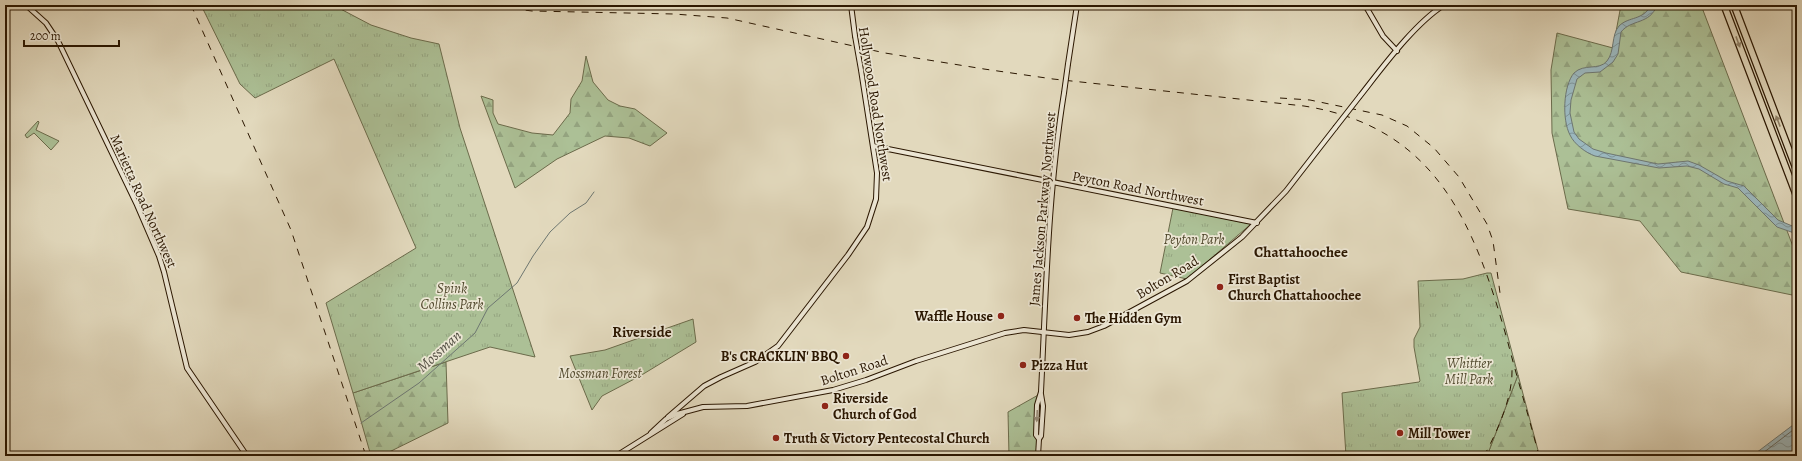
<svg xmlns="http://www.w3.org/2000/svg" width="1802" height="461" font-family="Alegreya,serif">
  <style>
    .green { fill: #acc096; stroke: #6b6b4b }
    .forest { fill: url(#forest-firs); stroke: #6b6b4b }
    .park { fill: url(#park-tufts); stroke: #6b6b4b }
    .water { fill: url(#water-waves); stroke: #6e7771 }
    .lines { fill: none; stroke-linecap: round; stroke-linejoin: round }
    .shore { stroke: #62665e; stroke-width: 1 }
    .stream { stroke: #6e7771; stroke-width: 1 }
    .secondary-casing { stroke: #2a1600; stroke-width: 6 }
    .highway-casing { stroke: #2a1600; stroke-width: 8 }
    .secondary { stroke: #ece6d4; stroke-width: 4 }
    .highway { stroke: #e2d9bd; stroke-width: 5.5 }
    .rail { stroke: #2a1600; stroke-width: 1; stroke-dasharray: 7 7; stroke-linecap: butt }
    .secondary-bridge-casing { stroke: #2a1600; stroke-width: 6; stroke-linecap: butt }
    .secondary-bridge { stroke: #ece6d4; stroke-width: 4 }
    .oneway { fill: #8f8168 }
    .oneway2 { fill: #958875 }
    .poi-dot { fill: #8f2418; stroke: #ece6d4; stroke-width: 1.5 }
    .labels { text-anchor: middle; stroke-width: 3.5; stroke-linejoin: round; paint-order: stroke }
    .street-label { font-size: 14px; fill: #2a1600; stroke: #ece6d4 }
    .park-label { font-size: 14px; font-style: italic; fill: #51492d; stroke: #ece6d4 }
    .poi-label { font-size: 14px; font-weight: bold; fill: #2a1600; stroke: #ece6d4; text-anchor: start }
    .neighbourhood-label { font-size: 15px; font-weight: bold; fill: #2a1600; stroke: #ece6d4 }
    .water-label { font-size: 15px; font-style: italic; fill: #524e42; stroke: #ece6d4 }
  </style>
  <defs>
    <pattern id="forest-firs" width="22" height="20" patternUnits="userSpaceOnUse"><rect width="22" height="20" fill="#acc096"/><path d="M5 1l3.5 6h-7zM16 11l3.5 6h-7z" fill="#94a480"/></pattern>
    <pattern id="park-tufts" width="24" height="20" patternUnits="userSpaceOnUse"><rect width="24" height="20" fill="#acc096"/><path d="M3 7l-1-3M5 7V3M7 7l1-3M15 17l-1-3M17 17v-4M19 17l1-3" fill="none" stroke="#94a480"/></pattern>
    <pattern id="water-waves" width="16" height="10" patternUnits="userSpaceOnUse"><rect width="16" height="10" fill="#9bb7bd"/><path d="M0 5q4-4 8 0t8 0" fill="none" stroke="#7f9497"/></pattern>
  </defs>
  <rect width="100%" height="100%" fill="#e2d9bd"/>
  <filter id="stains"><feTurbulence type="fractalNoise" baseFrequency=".005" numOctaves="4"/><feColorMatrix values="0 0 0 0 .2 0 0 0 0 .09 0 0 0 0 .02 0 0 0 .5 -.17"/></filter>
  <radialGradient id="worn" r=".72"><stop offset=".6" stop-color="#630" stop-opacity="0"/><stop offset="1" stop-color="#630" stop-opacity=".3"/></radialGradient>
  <polygon class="green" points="38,121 39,122 36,130 59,141 51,150 34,133 27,138 25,135"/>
  <g class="forest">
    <polygon points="1621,5 1701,5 1797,257 1797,296 1681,272 1640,221 1568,209 1552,133 1551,70 1557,33 1613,48"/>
    <polygon points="586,56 593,82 608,100 620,106 635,109 667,133 650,146 629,138 605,136 557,159 515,188 481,96 493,100 493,113 498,124 532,133 553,135 570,113 571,99 582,81"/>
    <polygon points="446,362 448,423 381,456 371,456 353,393"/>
    <polygon points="1518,375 1539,454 1541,456 1487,456"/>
    <polygon points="1040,394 1038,456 1009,456 1008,412"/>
  </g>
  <g class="park">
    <polygon points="201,5 333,5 371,25 411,38 439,44 460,128 535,357 490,347 353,393 326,303 416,248 334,59 255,98 240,84"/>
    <polygon points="1173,208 1251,224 1187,279 1160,273"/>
    <polygon points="1487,273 1491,273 1518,375 1487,456 1346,456 1342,393 1419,382 1420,381 1414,347 1414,339 1420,327 1418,281 1463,279"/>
    <polygon points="693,319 696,342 640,376 602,396 592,410 570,356 605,350"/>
  </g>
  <g class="water">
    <path d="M1651 5H1657C1650 25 1631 19 1621 32L1618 54 1613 62 1600 72 1585 73 1577 79 1571 100 1570 113 1574 132 1579 139 1593 149 1606 153 1658 164 1688 161 1699 165 1727 181 1744 186 1778 220 1797 228V234L1777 227 1738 188 1724 184 1699 169 1687 166 1659 168 1595 156C1586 153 1574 144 1570 135 1562 120 1563 86 1574 73 1584 63 1599 71 1607 61 1615 51 1611 35 1619 26 1629 16 1643 21 1651 5Z"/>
    <polygon points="1797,422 1797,453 1793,456 1752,456"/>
  </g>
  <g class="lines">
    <polyline class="shore" points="1759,456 1797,427"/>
    <polyline class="stream" points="361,423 419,383 475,333 488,308 517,283 533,256 550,232 570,213 586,203 594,192"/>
    <g class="secondary-casing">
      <g id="secondary">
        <polyline points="26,5 46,23 58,41 137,205 159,256 164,272 187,368 247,456"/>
        <polyline points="851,5 855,36"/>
        <polyline points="1365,5 1383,36 1397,51"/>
        <polyline points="1068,64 1077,5"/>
        <path d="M1360 96C1382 68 1414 24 1444 5"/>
        <polyline points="873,146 1257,223"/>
        <polyline points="668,417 704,386 721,377 755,362 778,346 848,255 867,227 876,199 877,173 861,70"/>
        <polyline points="651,433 666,419 677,414 703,407 747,406 833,390 866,380 916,361 1005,333 1024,330 1069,335 1088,332 1104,326 1187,281 1242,237 1286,191 1335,128"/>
        <path d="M1039 439 1036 435 1037 405 1041 392C1046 292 1048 192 1064 93"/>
        <polyline points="616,456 683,414"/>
        <polyline points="1038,456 1039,439 1041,436 1043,406 1041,394"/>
      </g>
    </g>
    <g class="highway-casing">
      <g id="highway">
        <polyline points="1724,5 1797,197"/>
        <polyline points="1734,5 1797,171"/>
      </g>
    </g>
    <use href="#secondary" class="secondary"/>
    <use href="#highway" class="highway"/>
    <g class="rail">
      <polyline points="191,5 291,230 366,456"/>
      <path d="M484 5 532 11 674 14 727 18 885 53 984 69 1053 79 1304 106C1437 127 1474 224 1507 339 1517 378 1529 417 1539 456"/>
      <polyline points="1280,98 1310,100 1382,115 1407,126 1434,148 1459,177 1487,224 1493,241 1500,293"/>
      <path d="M1484 456C1497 432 1513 397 1512 369"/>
    </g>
    <g class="secondary-bridge-casing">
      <g id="secondary-bridge">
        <polyline points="855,36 861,70"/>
        <polyline points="1064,93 1068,64"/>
        <polyline points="1335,128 1360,96"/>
      </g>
    </g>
    <use href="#secondary-bridge" class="secondary-bridge"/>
  </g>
  <defs><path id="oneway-solid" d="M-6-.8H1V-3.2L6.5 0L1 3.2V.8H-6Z"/></defs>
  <g class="oneway">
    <use href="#oneway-solid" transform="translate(1738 42) rotate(70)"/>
    <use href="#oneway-solid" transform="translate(1778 121) rotate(-111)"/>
  </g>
  <use class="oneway2" href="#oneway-solid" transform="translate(1037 416) rotate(93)"/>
  <g class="poi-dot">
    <circle cx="1220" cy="287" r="4"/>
    <circle cx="1001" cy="316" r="4"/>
    <circle cx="1077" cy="318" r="4"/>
    <circle cx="846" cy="356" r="4"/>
    <circle cx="1023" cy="365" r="4"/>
    <circle cx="825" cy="406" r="4"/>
    <circle cx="1400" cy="433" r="4"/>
    <circle cx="776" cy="438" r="4"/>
  </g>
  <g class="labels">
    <g class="street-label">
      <text transform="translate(876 104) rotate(81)" y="5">Hollywood Road Northwest</text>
      <text transform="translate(1138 188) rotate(11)" y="5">Peyton Road Northwest</text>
      <text transform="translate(144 201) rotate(66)" y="5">Marietta Road Northwest</text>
      <text transform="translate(1042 209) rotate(-85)" y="5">James Jackson Parkway Northwest</text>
      <text transform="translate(1167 277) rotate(-31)" y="5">Bolton Road</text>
      <text transform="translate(854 370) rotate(-18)" y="5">Bolton Road</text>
    </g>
    <g class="park-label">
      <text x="1194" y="244">Peyton Park</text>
      <text x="452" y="293">Spink<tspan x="452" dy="16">Collins Park</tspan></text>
      <text x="1469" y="368">Whittier<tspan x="1469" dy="16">Mill Park</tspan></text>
      <text x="600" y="378">Mossman Forest</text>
    </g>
    <g class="poi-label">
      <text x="1228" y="284">First Baptist<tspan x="1228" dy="16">Church Chattahoochee</tspan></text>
      <text x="993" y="321" text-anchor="end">Waffle House</text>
      <text x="1085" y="323">The Hidden Gym</text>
      <text x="838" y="361" text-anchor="end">B's CRACKLIN' BBQ</text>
      <text x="1031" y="370">Pizza Hut</text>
      <text x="833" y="403">Riverside<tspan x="833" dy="16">Church of God</tspan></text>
      <text x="1408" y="438">Mill Tower</text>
      <text x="784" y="443">Truth &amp; Victory Pentecostal Church</text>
    </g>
    <g class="neighbourhood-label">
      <text x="1301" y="257">Chattahoochee</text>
      <text x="642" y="337">Riverside</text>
    </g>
    <g class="water-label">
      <text transform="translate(439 351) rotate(-42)" y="5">Mossman</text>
    </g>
  </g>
  <rect width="1802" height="461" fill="none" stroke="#e2d9bd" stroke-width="20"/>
  <rect x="6" y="6" width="1790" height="449" fill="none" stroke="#2a1600" stroke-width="2"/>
  <rect x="10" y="10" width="1782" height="441" fill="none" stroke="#2a1600"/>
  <path d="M24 40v6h95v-6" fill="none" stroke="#2a1600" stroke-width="2"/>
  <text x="30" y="40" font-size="12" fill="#2a1600" stroke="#ece6d4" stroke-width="3" paint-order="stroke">200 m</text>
  <rect width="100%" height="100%" filter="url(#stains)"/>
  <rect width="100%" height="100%" fill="url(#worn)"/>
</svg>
